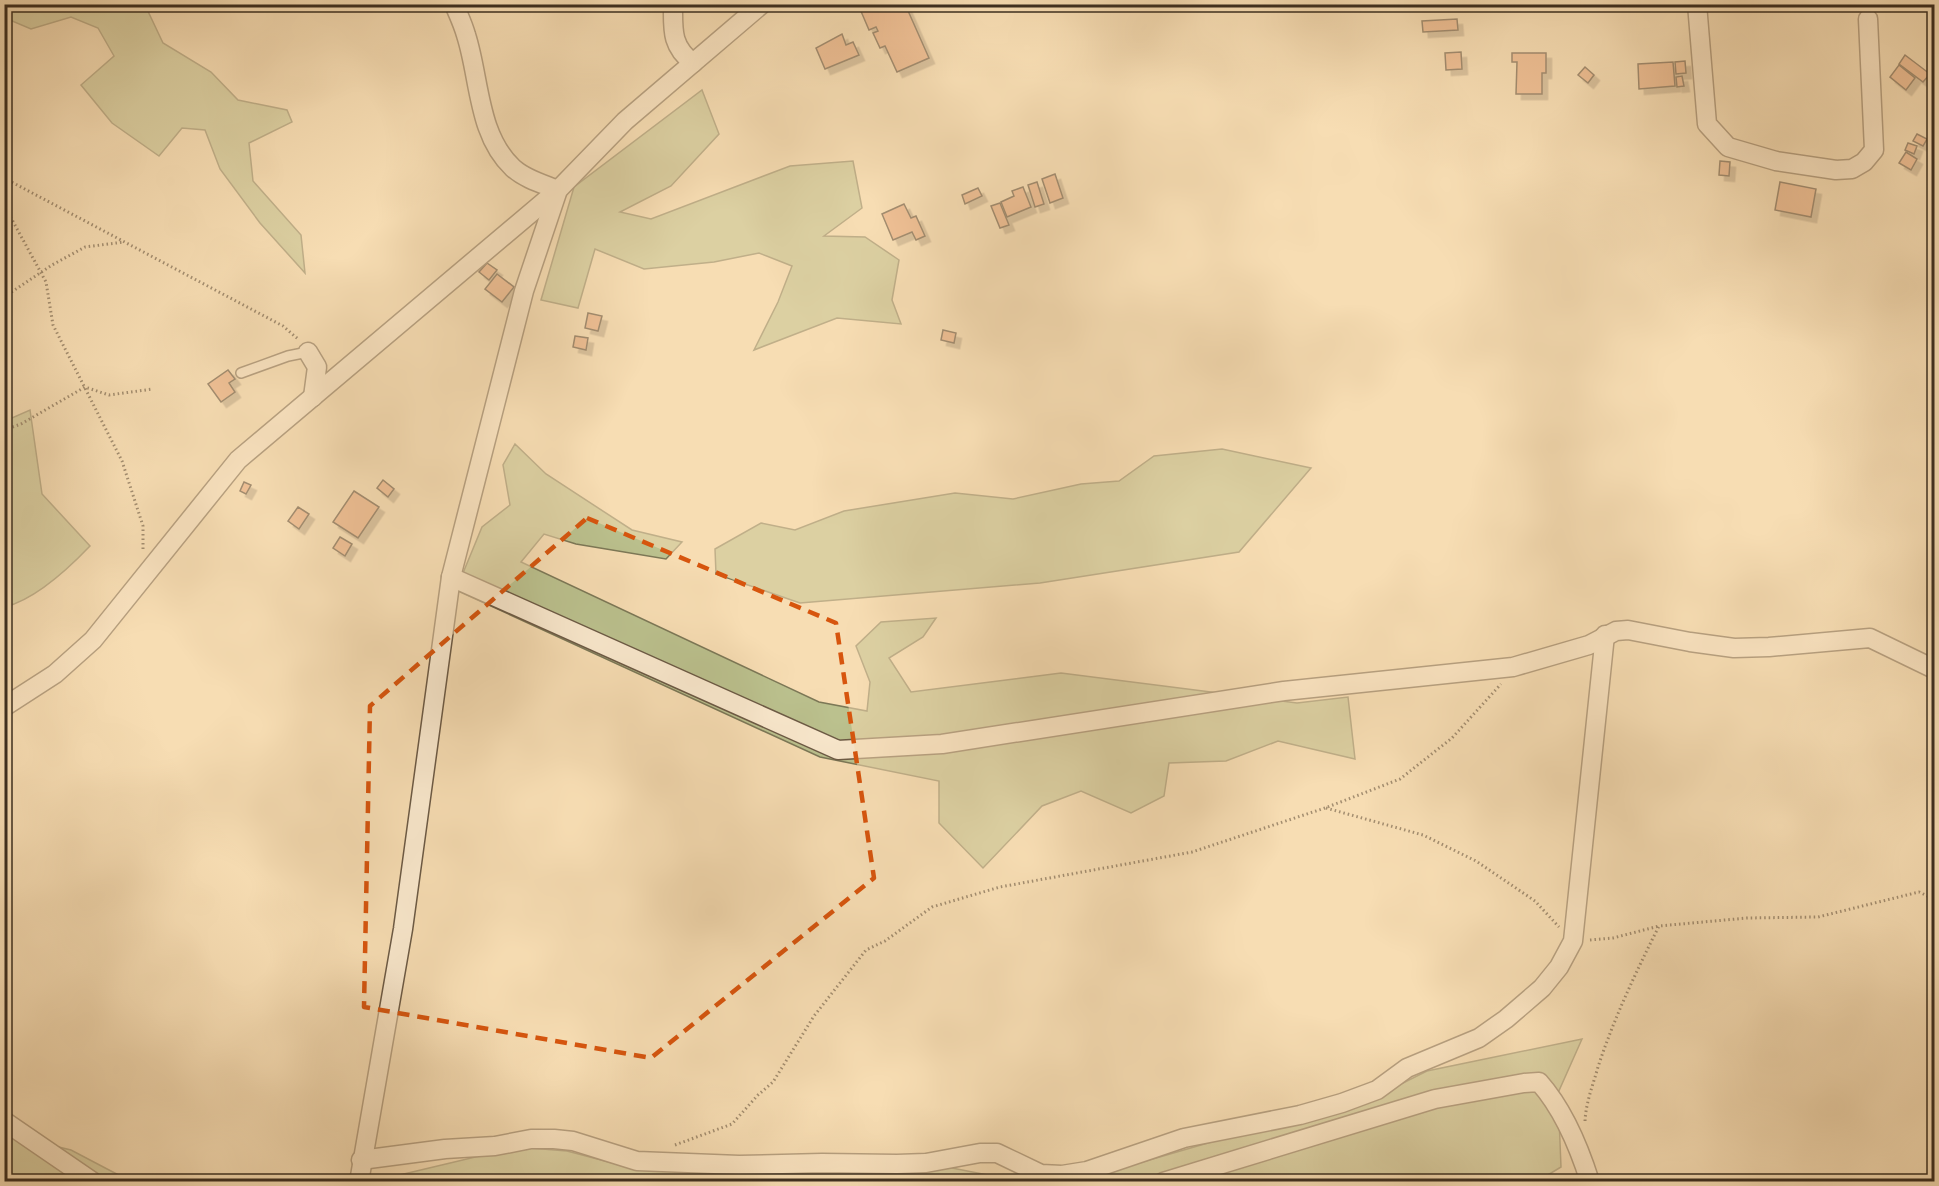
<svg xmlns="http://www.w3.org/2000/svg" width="1939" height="1186" font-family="'EB Garamond',serif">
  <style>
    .green { fill: #bbc18e; stroke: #7c7857; stroke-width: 1.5 }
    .building { fill: #e69f73; stroke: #3d2f20; stroke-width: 1.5; filter: url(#shadow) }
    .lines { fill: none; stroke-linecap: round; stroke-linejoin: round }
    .service-casing { stroke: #6c5a45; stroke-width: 12 }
    .minor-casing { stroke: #6c5a45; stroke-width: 21 }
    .path { stroke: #3d2f20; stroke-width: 3; stroke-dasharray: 1.5 3; stroke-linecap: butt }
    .service { stroke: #fae9ce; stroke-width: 9 }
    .minor { stroke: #fae9ce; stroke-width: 18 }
    .marked { fill: none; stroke: #d7550e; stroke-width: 4.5; stroke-dasharray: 12 8; stroke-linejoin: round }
  </style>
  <defs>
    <filter id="shadow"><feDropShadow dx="5.5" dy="5.5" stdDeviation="0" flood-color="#0004"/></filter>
  </defs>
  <rect width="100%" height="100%" fill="#f7ddb3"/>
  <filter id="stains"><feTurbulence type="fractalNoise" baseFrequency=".00333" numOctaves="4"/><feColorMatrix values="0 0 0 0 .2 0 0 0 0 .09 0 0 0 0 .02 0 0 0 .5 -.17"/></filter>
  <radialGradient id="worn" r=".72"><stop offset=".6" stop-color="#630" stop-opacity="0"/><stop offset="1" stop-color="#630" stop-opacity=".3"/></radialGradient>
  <g class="green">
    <polygon points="4,5 145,5 163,43 211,72 238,100 287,110 292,122 249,143 253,181 301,235 305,273 260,223 220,169 205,130 182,128 159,156 112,123 81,85 114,56 98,28 71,17 31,29 5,18"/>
    <polygon points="702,90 719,134 671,186 620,212 651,219 790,166 853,161 862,208 824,236 865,237 899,260 892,300 901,324 837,318 754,350 778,302 792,266 759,253 714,262 644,269 595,249 578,308 541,300 574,187"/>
    <path d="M30 410 42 494 90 546C68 569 36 599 5 607V421Z"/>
    <polygon points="515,444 546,474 632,530 682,542 666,559 576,544 544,534 521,562 819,702 867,711 870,682 856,646 881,622 936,618 923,637 889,658 911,692 1061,673 1297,703 1348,697 1355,759 1278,741 1226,761 1169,763 1164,796 1131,813 1081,791 1042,806 983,868 939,823 939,781 820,757 456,590 482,527 510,505 503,465"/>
    <polygon points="1222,449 1311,468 1239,552 1040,583 800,603 716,574 715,549 761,523 795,530 844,511 955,493 1013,499 1081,484 1119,481 1154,456"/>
    <polygon points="1582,1039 1558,1093 1561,1167 1538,1181 1307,1182 1306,1176 1294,1182 569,1182 523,1178 491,1182 380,1182 383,1179 517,1147 567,1151 620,1165 736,1173 947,1167 1013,1180 1054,1181 1091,1177 1225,1138 1359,1105 1427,1071"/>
    <polygon points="5,1134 71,1150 130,1181 5,1182"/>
  </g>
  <g class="building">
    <polygon points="866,4 905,4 929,58 897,72 885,46 880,48 873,33 878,31 876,27 869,30 860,9 867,6"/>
    <polygon points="1457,19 1458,30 1423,32 1422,21"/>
    <polygon points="842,34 846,45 853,42 859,55 825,69 816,48"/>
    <polygon points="1461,52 1462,69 1446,70 1445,53"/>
    <polygon points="1512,53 1546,53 1546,73 1542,73 1542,94 1516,94 1517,62 1512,62"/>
    <polygon points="1905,55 1930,74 1923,82 1899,64"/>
    <polygon points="1685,61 1686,73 1676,74 1675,62"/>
    <polygon points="1673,62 1675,86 1639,89 1638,64"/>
    <polygon points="1899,65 1915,78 1906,90 1890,77"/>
    <polygon points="1585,67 1594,75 1588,83 1578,75"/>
    <polygon points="1682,76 1684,86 1677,87 1676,77"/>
    <polygon points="1917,134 1927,139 1923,146 1913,141"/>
    <polygon points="1908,143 1917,146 1914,154 1905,150"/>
    <polygon points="1906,152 1917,159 1911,170 1899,163"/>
    <polygon points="1720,161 1730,162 1729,176 1719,175"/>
    <polygon points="1055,174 1063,198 1050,203 1042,179"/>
    <polygon points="1037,182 1044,204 1035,207 1028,185"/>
    <polygon points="1780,182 1816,189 1811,217 1775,210"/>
    <polygon points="1023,187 1031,207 1007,217 1001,202 1014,196 1012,191"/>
    <polygon points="978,188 982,196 965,204 962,195"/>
    <polygon points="1000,203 1009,225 1000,228 991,206"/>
    <polygon points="904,204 911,218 916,216 925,236 916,240 912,232 893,240 882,214"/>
    <polygon points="487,263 497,270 489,280 479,272"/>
    <polygon points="497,274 514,287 502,302 485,289"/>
    <polygon points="588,313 602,316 598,331 585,328"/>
    <polygon points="943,330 956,333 954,343 941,340"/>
    <polygon points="575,336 588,338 586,350 573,347"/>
    <polygon points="228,370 235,379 229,383 235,392 221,402 208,384"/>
    <polygon points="383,480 394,489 388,497 377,488"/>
    <polygon points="244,482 251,485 246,494 240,491"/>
    <polygon points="354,491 379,507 358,538 333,522"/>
    <polygon points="298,507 309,514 299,529 288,521"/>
    <polygon points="340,537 352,544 345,556 333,548"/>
  </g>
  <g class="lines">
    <g class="service-casing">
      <polyline id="service" points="241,373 288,356 308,352"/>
    </g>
    <g class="minor-casing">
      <g id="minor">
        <path d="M673 4C673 30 671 46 693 63"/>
        <polyline points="1697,4 1707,124 1728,147 1776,161 1836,170 1852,169 1864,162 1874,150 1868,19"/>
        <polyline points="308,352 317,367 313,397"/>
        <polyline points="451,577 838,750 942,744 1284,691 1513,667 1589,645 1616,631 1628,630 1690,642 1734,648 1769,647 1870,638 1934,669"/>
        <path d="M4 707 55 674 93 640 238 460 558 190C543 184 525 179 513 168 477 134 480 78 466 35 463 24 458 14 454 4"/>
        <polyline points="4,1121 93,1182"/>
        <polyline points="361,1160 445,1149 495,1146 531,1139 554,1139 573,1141 637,1161 739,1165 822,1163 897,1164 926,1163 980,1153 997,1153 1041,1174 1062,1175 1087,1171 1184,1138 1300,1115 1342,1103 1377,1090 1407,1068 1479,1038 1506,1019 1542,988 1559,967 1573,941 1605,635"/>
        <polyline points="359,1182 403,929 451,577 524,291 558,190 625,121 762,4"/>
        <path d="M1163 1182 1435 1099 1524 1083 1539 1082C1563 1109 1579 1147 1590 1182"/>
      </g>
    </g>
    <g class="path">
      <polyline points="4,178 283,326 298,339"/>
      <polyline points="4,205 46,282 53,325 122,461 143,526 143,551"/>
      <polyline points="4,297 52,265 85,247 124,242"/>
      <polyline points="4,430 21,424 85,387 109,395 153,389"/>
      <polyline points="1326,808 1423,835 1476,861 1535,901 1559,927"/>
      <polyline points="1590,940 1613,938 1659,926"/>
      <path d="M1585 1121C1586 1102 1593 1085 1598 1067 1614 1018 1636 972 1659 926L1747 918 1818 917 1919 892 1934 899"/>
      <polyline points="675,1145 732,1124 758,1095 773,1082 814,1016 866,950 885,941 932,907 1000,887 1192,852 1325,808 1400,779 1452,738 1501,684"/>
    </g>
    <use href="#service" class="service"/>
    <use href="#minor" class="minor"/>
  </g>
  <path d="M0 0H1939V1186H0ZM587 518 836 623 874 878 651 1058 364 1007 370 706Z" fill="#f7ddb3" fill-opacity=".55" fill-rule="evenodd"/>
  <path class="marked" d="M587 518 836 623 874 878 651 1058 364 1007 370 706Z"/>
  <rect width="1939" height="1186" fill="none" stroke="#f7ddb3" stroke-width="24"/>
  <rect x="6" y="6" width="1927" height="1174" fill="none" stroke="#3d2f20" stroke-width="3"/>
  <rect x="12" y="12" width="1915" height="1162" fill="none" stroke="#3d2f20" stroke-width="1.5"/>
  <rect width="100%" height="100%" filter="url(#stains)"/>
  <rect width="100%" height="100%" fill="url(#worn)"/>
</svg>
